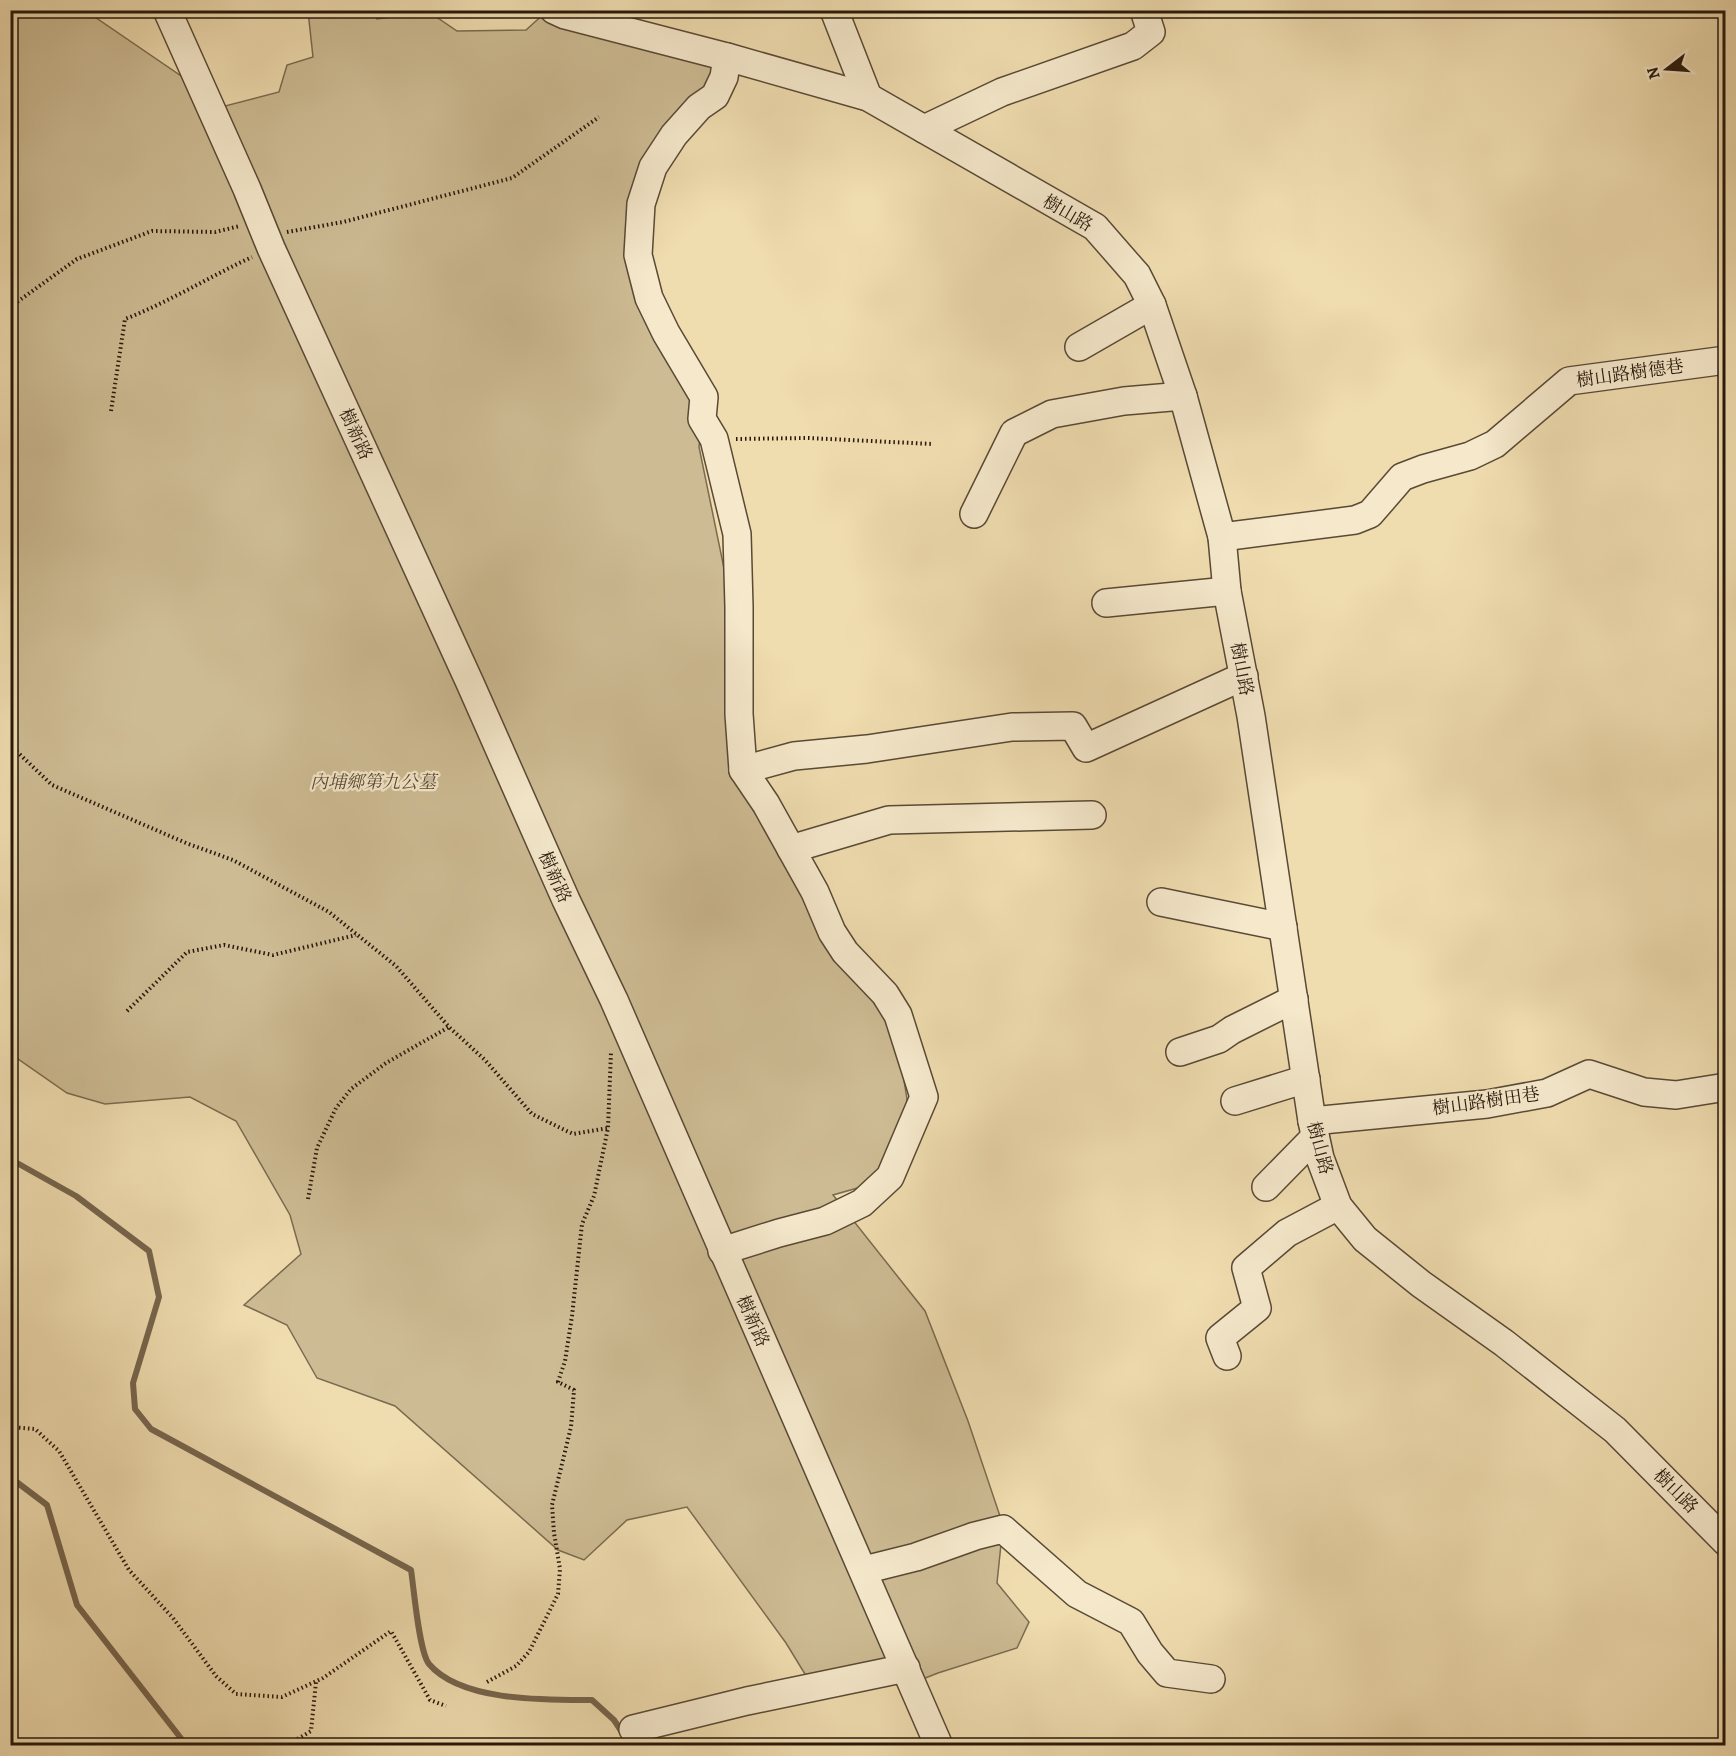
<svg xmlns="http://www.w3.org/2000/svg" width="1736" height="1756" font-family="Alegreya,'Noto Serif TC',serif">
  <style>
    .green { fill: #cdbb93; stroke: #7a6a50; stroke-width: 1.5 }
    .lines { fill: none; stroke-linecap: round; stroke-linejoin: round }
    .stream { stroke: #76654d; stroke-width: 6 }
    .minor-casing { stroke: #594935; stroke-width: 30 }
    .path { stroke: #27180c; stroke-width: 4; stroke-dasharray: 1.5 3; stroke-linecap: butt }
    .minor { stroke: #f5e8cb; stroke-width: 27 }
    .labels { text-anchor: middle; stroke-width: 4.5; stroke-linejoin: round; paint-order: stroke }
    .street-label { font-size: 18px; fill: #27180c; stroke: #f5e8cb }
    .park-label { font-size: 18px; font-style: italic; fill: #594934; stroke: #f5e8cb }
  </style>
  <rect width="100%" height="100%" fill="#efdcaf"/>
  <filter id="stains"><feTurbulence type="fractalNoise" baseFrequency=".00333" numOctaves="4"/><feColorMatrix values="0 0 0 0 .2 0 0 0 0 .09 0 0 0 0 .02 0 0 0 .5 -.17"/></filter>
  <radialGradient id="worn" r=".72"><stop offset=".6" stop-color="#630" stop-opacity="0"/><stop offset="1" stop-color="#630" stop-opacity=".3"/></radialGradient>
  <polygon class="green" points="36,11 86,11 187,80 206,111 279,92 287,65 313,57 308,11 375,11 377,19 429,12 457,31 526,30 547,11 722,65 656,155 643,257 702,416 699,447 725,573 735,770 857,979 896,1032 907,1099 906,1117 875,1183 833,1195 925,1311 968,1421 1003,1525 997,1583 1029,1622 1017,1648 938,1673 905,1686 894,1664 819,1697 786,1643 687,1507 627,1520 584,1560 558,1550 395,1406 317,1378 287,1325 244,1305 301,1254 290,1215 236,1121 190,1097 105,1104 67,1093 11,1054 10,17"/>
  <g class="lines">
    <g class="stream">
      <path d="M10 1159 76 1196 149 1251 159 1297 133 1383 135 1409 151 1429 411 1570C414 1589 419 1652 429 1664 461 1702 547 1700 592 1700L614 1720 631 1746"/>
      <polyline points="10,1477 47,1505 77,1605 187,1746"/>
    </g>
    <g class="minor-casing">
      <g id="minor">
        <polyline points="167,10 247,189 271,248 470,683 566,900 614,1000 939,1746"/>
        <polyline points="554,10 565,15 727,57 868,97 1095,227 1137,275 1152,305 1183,396 1222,537 1227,591 1251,716 1312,1121 1320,1158 1338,1206 1365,1239 1421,1284 1504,1343 1615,1430 1726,1542"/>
        <polyline points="834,10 868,97"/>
        <polyline points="924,129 1002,92 1133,46 1151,32 1144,10"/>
        <polyline points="1079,347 1152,305"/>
        <polyline points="974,514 1014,433 1052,414 1124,401 1183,396"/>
        <polyline points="1222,537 1355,520 1370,514 1402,477 1423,469 1470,456 1495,444 1569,381 1726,360"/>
        <polyline points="1106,603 1227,591"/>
        <polyline points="743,770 794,756 867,749 1012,727 1073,726 1086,748 1244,676"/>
        <polyline points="791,849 889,820 1092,815"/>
        <polyline points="1161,902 1283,927"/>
        <polyline points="1180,1052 1219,1039 1232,1030 1294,999"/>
        <polyline points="1235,1101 1306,1079"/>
        <polyline points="1312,1121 1487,1104 1547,1093 1589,1074 1644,1092 1676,1095 1726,1087"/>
        <polyline points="1266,1187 1315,1137"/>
        <polyline points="722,1251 779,1233 825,1221 862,1203 890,1177 924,1097 898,1015 885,994 845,952 832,932 815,892 766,804 743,770 739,714 739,607 737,534 714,439 702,419 704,397 666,333 649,298 638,255 641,204 653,167 674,135 699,107 715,96 724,77 727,57"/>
        <polyline points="1227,1356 1220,1338 1257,1308 1246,1268 1287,1233 1338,1206"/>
        <polyline points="864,1570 916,1557 975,1536 1003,1529 1077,1594 1131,1622 1150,1653 1167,1673 1211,1679"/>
        <polyline points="633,1729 747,1701 906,1668"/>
      </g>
    </g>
    <g class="path">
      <polyline points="287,232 343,222 512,178 599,117"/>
      <polyline points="10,307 77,259 152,231 215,232 240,226"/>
      <path d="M111 411 125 319C169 302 209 277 252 257"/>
      <polyline points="736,439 808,438 933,444"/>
      <polyline points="10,745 52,785 186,843 233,860 329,912 396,966 449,1027 485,1060 532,1114 573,1134 608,1128"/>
      <polyline points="127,1011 187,952 224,945 273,955 356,935"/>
      <polyline points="308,1199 317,1148 336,1108 351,1089 386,1063 449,1027"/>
      <polyline points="10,1427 35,1429 59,1451 129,1570 173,1618 216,1676 236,1694 282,1697 323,1678 391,1631 430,1700 446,1706"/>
      <polyline points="487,1682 516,1666 529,1652 558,1594 560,1569 554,1533 552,1505 571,1427 574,1390 558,1382 565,1361 572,1316 582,1224 594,1196 608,1128 611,1052"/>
      <polyline points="286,1746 311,1731 316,1682"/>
    </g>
    <use href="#minor" class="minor"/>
  </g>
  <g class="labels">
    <g class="street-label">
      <text transform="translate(1068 213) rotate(30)" y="6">樹山路</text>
      <text transform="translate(1630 373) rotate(-8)" y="6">樹山路樹德巷</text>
      <text transform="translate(356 434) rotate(65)" y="6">樹新路</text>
      <text transform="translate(1242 669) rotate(79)" y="6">樹山路</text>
      <text transform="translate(555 877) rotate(66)" y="6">樹新路</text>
      <text transform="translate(1486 1101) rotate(-8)" y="6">樹山路樹田巷</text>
      <text transform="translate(1320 1148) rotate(75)" y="6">樹山路</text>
      <text transform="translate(753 1321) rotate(66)" y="6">樹新路</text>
      <text transform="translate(1676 1491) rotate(45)" y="6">樹山路</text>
    </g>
    <g class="park-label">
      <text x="373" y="788">內埔鄉第九公墓</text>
    </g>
  </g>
  <rect width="1736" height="1756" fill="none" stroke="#efdcaf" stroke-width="36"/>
  <rect x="12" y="12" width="1712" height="1732" fill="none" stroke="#27180c" stroke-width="3"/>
  <rect x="18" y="18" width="1700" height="1720" fill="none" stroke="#27180c" stroke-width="1.5"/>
  <g transform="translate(1667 69) rotate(253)" stroke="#f5e8cb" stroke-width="4.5" paint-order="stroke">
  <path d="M0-4.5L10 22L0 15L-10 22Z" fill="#27180c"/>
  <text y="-9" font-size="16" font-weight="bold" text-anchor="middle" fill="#27180c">N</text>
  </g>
  <rect width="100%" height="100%" filter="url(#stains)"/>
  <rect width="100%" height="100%" fill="url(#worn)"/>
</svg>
